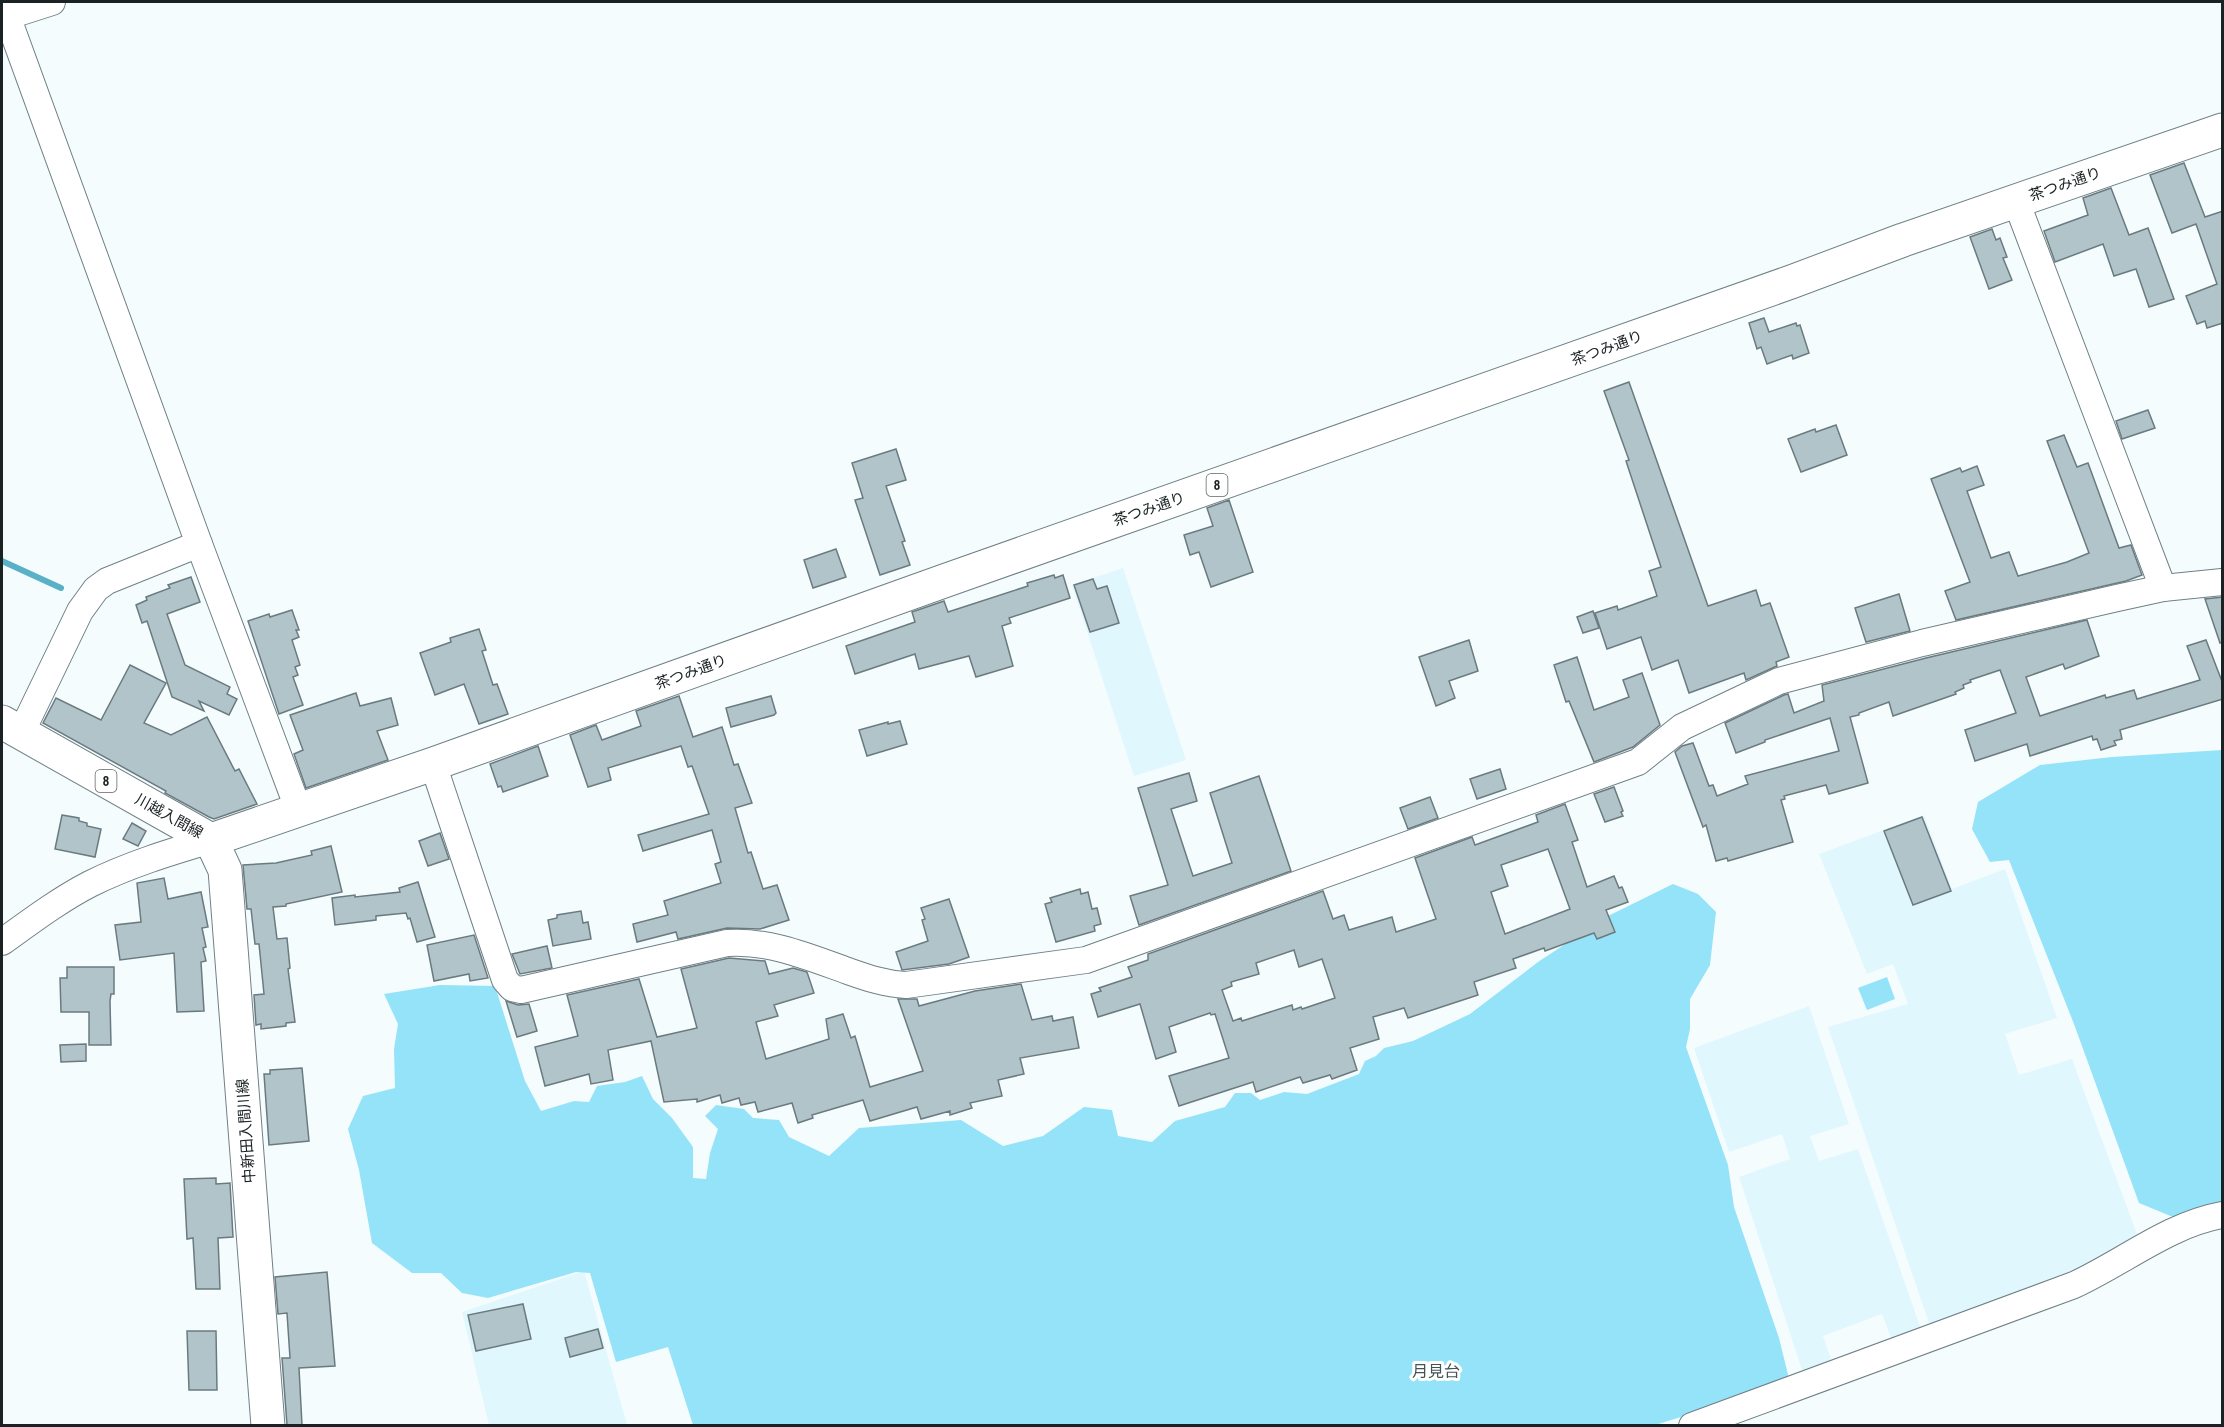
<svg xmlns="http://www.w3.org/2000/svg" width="2224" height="1427" font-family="'Archivo Narrow','Noto Sans JP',sans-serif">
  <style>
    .built { fill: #e1f7fe }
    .green { fill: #94e3f9 }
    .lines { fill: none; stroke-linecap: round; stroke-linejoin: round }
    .stream { stroke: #5ab1c7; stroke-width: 6 }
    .building { fill: #b1c4c9; stroke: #6a7b80; stroke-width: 1.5; fill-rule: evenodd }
    .minor-casing { stroke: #708186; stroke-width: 28 }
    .major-casing { stroke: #708186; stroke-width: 35 }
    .minor { stroke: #fff; stroke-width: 26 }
    .major { stroke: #fff; stroke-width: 33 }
    .labels { text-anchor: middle; stroke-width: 6; stroke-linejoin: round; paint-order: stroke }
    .shield { fill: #fff; stroke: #5f6466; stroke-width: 1.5 }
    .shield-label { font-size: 14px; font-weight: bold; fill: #1b2224 }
    .street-label { font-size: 15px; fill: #1b2224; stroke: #fff }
    .neighbourhood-label { font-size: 16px; fill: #435358; stroke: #fff }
  </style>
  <rect width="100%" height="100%" fill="#f4fcfe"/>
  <g class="built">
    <polygon points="1123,568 1186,760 1134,776 1072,585"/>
    <polygon points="1924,815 1952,889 2005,869 2057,1018 2005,1034 2019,1075 2072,1059 2138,1237 2088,1271 1931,1329 1828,1027 1908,1004 1893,964 1867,974 1819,854"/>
    <polygon points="1809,1006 1849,1124 1810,1136 1819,1161 1858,1149 1922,1332 1893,1343 1882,1314 1823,1336 1833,1365 1804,1376 1739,1177 1790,1159 1782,1134 1729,1152 1694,1048"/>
    <polygon points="584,1271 627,1425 489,1425 462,1312"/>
  </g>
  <g class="green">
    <polygon points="2222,750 2222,1205 2173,1217 2139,1203 2074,1024 2009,860 1990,862 1972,829 1978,802 2040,765 2112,757"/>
    <polygon points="1673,884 1698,894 1716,912 1710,965 1690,999 1690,1029 1686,1047 1728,1165 1734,1207 1779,1338 1790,1383 1652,1426 693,1425 668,1347 616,1362 590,1273 576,1272 488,1298 462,1293 441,1273 412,1273 372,1243 359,1170 348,1129 363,1096 395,1088 394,1049 398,1024 384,994 440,985 495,986 525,1081 541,1111 574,1101 589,1102 597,1086 625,1082 642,1076 653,1099 672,1118 693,1147 693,1178 706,1179 710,1153 718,1129 705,1116 716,1105 744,1109 753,1118 779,1120 789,1137 829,1156 859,1128 961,1120 1003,1146 1043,1136 1084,1107 1112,1110 1118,1136 1152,1142 1175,1121 1225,1107 1235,1093 1251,1093 1260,1100 1284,1092 1307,1094 1359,1074 1365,1061 1376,1056 1384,1048 1413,1041 1470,1014 1538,962 1608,916"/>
    <polygon points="1887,977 1895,999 1867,1010 1858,988"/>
  </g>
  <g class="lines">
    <polyline class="stream" points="2,561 61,588"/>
  </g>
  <g class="building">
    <polygon points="2184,163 2205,217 2223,211 2223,323 2207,328 2205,321 2197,324 2186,296 2217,284 2196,224 2172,233 2150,175"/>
    <polygon points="2111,188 2129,235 2148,228 2174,299 2149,307 2136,269 2114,276 2103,244 2055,262 2044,231 2088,215 2083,198"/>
    <polygon points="1992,229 1996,240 2000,238 2007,257 2003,258 2012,280 1989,289 1970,237"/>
    <polygon points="1764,318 1769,332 1796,323 1797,326 1800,325 1809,353 1793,359 1792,355 1767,364 1761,347 1757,349 1749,323"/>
    <polygon points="1629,382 1708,606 1756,590 1761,606 1770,603 1789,657 1776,662 1777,666 1746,680 1744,673 1689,693 1678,660 1652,670 1641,637 1607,649 1595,613 1617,606 1618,610 1657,596 1649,571 1661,567 1626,461 1629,460 1604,391"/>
    <polygon points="2148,410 2155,428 2122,439 2116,421"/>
    <polygon points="1836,425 1847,455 1801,472 1788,439 1815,429 1816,432"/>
    <polygon points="2064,435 2077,467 2088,463 2119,548 2131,545 2142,575 2126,581 1956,620 1945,591 1970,582 1931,479 1960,468 1962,472 1977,466 1984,485 1967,491 1991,558 2009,552 2018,576 2067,562 2089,553 2047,441"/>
    <polygon points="896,449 906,480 886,486 905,541 902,542 910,565 880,575 855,500 863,498 852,463"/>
    <polygon points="1229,500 1253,572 1211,587 1199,552 1190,555 1184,535 1213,526 1207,508"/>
    <polygon points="836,549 846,577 813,588 804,560"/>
    <polygon points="1054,575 1055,578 1063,575 1070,598 1009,618 1011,623 1002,626 1013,666 976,677 969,656 919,669 915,654 855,674 846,646 915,622 912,612 944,601 948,612 1028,586 1027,583"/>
    <polygon points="191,577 200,602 167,614 185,665 230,687 227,694 237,699 229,715 199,701 204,711 172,697 147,621 142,623 136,605 147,600 146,597 170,588 168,585"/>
    <polygon points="1093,579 1097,589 1107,586 1119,623 1090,632 1074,585"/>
    <polygon points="1899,594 1910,631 1866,642 1855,608"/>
    <polygon points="2223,597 2223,642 2220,643 2205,599"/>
    <polygon points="292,610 299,630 296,630 299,637 292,640 300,665 295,667 298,675 293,677 303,705 279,714 248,621 269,614 270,617"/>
    <polygon points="1593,611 1599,628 1583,633 1577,617"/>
    <polygon points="2087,620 2099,656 2065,669 2063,664 2026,677 2040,716 2105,695 2106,698 2134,690 2137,699 2200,680 2187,646 2206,640 2223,684 2223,699 2120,730 2122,739 2114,741 2116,745 2101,750 2097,739 2093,740 2092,736 2030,756 2027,744 1975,761 1965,730 2016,713 2000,670 1970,680 1971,682 1963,685 1964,688 1955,692 1956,694 1893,716 1889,702 1859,713 1859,715 1850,717 1868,783 1829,794 1826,785 1784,796 1785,799 1781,800 1793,842 1728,861 1727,858 1716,861 1706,825 1703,827 1675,752 1682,746 1693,743 1709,786 1713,785 1717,796 1748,784 1745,776 1839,751 1830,718 1765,740 1765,742 1736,753 1725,723 1784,695 1788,694 1794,713 1824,701 1822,685 1926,658"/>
    <polygon points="479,629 486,650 482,651 493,685 497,684 508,714 479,724 464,684 435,695 420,653 451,642 450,638"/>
    <polygon points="1469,640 1478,671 1449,681 1455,698 1436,706 1419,657"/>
    <polygon points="1577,657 1594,710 1629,697 1623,680 1642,673 1660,725 1633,747 1594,762 1569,701 1566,702 1554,665"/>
    <polygon points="130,665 166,683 144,723 171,735 207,717 235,771 239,769 257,804 214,819 209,817 165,793 166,791 43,723 56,698 101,720"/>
    <polygon points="356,693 360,706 391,698 398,725 377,731 388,760 306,788 294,754 303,750 290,715"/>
    <polygon points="679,696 693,737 722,727 734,765 738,764 752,803 735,808 748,853 751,852 763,889 777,885 789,920 760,929 727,928 678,939 676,932 637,942 633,924 668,915 664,901 721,883 715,864 721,862 712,830 643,851 638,835 709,814 692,766 688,767 681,746 608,768 611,780 588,787 570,735 596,725 602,740 641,726 636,711"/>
    <polygon points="771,696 776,713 774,715 731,727 726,708"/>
    <polygon points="900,721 907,744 867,756 859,730 888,722 888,724"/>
    <polygon points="538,746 548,776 503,792 501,786 498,787 490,764"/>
    <polygon points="1500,769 1506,789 1477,799 1470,779"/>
    <polygon points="1189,773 1197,801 1171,809 1193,876 1232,863 1210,793 1259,776 1291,871 1139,925 1130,896 1168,885 1138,788"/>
    <polygon points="1614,787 1623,811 1621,812 1623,816 1605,822 1594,794"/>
    <polygon points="1430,797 1438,818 1408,829 1400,808"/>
    <path d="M1565 804 1578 840 1572 842 1587 887 1614 876 1619 888 1622 887 1628 902 1606 910 1615 932 1597 939 1594 933 1545 951 1544 948 1513 959 1516 968 1474 982 1478 995 1408 1018 1404 1008 1373 1017 1379 1039 1350 1048 1357 1070 1332 1079 1330 1075 1303 1083 1300 1077 1256 1092 1253 1082 1179 1106 1169 1076 1229 1058 1215 1014 1211 1015 1210 1013 1169 1027 1176 1052 1156 1059 1140 1004 1098 1017 1091 994 1101 991 1099 988 1132 977 1128 967 1148 960V954L1323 891 1333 919 1344 915 1349 930 1392 917 1396 932 1436 919 1415 858 1472 837 1475 845 1538 822 1536 815ZM1548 849 1570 909 1505 934 1491 892 1508 886 1501 865ZM1294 950 1299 967 1322 959 1335 998 1302 1009 1301 1007 1293 1010 1292 1005 1242 1021 1241 1018 1233 1021 1222 990 1232 986 1231 982 1259 974 1256 963Z"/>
    <polygon points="62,815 79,818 79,821 87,823 87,826 101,829 95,857 55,849"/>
    <polygon points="1922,817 1951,891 1913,905 1884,831"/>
    <polygon points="132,823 146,831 138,846 123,839"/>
    <polygon points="440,833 449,859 428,866 419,841"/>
    <polygon points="331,846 342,892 286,904 286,906 273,907 277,939 287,938 290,968 288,969 295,1022 286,1023 286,1026 261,1029 261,1024 256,1025 254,995 264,994 259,944 255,944 251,909 247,909 243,865 276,863 312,855 311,851"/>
    <polygon points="164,878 168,899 201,892 208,927 202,928 206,947 203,948 206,961 201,962 204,1011 177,1012 174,953 120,960 115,925 141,922 137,883"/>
    <polygon points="418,882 435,937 417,942 410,918 408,919 406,913 376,916 376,920 335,925 332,898 355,895 355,897 400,892 399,888"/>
    <polygon points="1080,889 1081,894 1088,892 1092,909 1097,908 1101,924 1094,926 1095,931 1056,942 1045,904 1052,902 1050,898"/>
    <polygon points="949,899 969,957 949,964 902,970 896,952 928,941 922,920 925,919 921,908"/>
    <polygon points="581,911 583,923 588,922 591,939 553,946 548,920 557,918 557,915"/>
    <polygon points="474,935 488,978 470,981 469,974 434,981 427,945"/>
    <polygon points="547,946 552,968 520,974 512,954"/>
    <polygon points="729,958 765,961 769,974 793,968 807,972 814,993 774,1005 778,1016 756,1022 766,1059 829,1039 826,1019 843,1014 851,1038 855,1036 870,1087 923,1071 898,999 917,999 919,1006 975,991 1021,984 1032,1020 1052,1016 1053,1021 1073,1017 1079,1048 1020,1058 1024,1074 998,1080 1002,1096 970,1103 972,1108 950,1115 950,1111 921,1119 917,1107 870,1121 863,1100 812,1115 813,1118 798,1123 792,1103 758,1112 755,1102 741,1105 739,1098 722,1103 720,1095 697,1102 697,1099 664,1102 651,1041 608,1050 613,1080 591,1084 589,1074 545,1086 535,1047 578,1036 567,995 639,979 657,1037 697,1028 681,969"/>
    <polygon points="67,967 114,967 114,994 111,994 110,1001 111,1045 89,1045 89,1012 61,1012 60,978 67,978"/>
    <polygon points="506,1001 518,1005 529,1004 537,1031 517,1037"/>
    <polygon points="86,1044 86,1061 61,1062 60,1045"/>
    <polygon points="302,1068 309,1141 269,1145 264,1074 270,1074 270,1070"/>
    <polygon points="216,1178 216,1184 230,1183 233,1237 218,1238 220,1289 196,1289 193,1238 187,1239 184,1179"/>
    <polygon points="327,1272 335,1366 299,1368 302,1425 287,1425 282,1358 290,1358 287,1313 278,1314 275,1277"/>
    <polygon points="523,1304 531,1339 476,1351 468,1315"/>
    <polygon points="598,1329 603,1348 570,1357 565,1338"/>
    <polygon points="187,1331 216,1331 217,1390 189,1390"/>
  </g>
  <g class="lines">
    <g class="minor-casing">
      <g id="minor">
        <polyline points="2,2 199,544 299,811"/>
        <polyline points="2,18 52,2"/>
        <polyline points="2016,201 2163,588"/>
        <polyline points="21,733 80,611 96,589 107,581 199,544"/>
        <path d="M433 764 505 980 512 988 521 990 727 943C769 940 809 957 848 971 868 978 885 984 906 985L1086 960 1638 762 1682 727 1779 681 1922 643 2117 598 2163 588 2222 582"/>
        <path d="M2 942C30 922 59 900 90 884 128 865 170 852 211 840"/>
        <path d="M1692 1426 2074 1285C2124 1262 2168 1225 2222 1215"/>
      </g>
    </g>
    <g class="major-casing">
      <g id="major">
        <polyline points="2,722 211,840"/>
        <polyline points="211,840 433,764 944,581 1791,282 1903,240 2222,130"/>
        <polyline points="211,840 225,870 268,1426"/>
      </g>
    </g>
    <use href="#minor" class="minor"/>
    <use href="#major" class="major"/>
  </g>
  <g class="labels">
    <g class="shield">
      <rect x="1206.5" y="474" width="21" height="22" rx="4.5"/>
      <rect x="95.5" y="770" width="21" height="22" rx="4.5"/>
    </g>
    <g class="shield-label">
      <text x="1217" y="490">8</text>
      <text x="106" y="786">8</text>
    </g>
    <g class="street-label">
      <text transform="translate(2065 184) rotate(-19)" y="5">茶つみ通り</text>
      <text transform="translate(1607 348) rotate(-20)" y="5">茶つみ通り</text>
      <text transform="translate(1149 509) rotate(-19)" y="5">茶つみ通り</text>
      <text transform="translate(691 672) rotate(-20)" y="5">茶つみ通り</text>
      <text transform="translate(169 816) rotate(29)" y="5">川越入間線</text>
      <text transform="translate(246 1131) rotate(-94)" y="5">中新田入間川線</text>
    </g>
    <g class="neighbourhood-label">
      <text x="1436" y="1377">月見台</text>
    </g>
  </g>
  <rect width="2224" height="1427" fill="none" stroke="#1b2224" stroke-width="6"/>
</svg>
